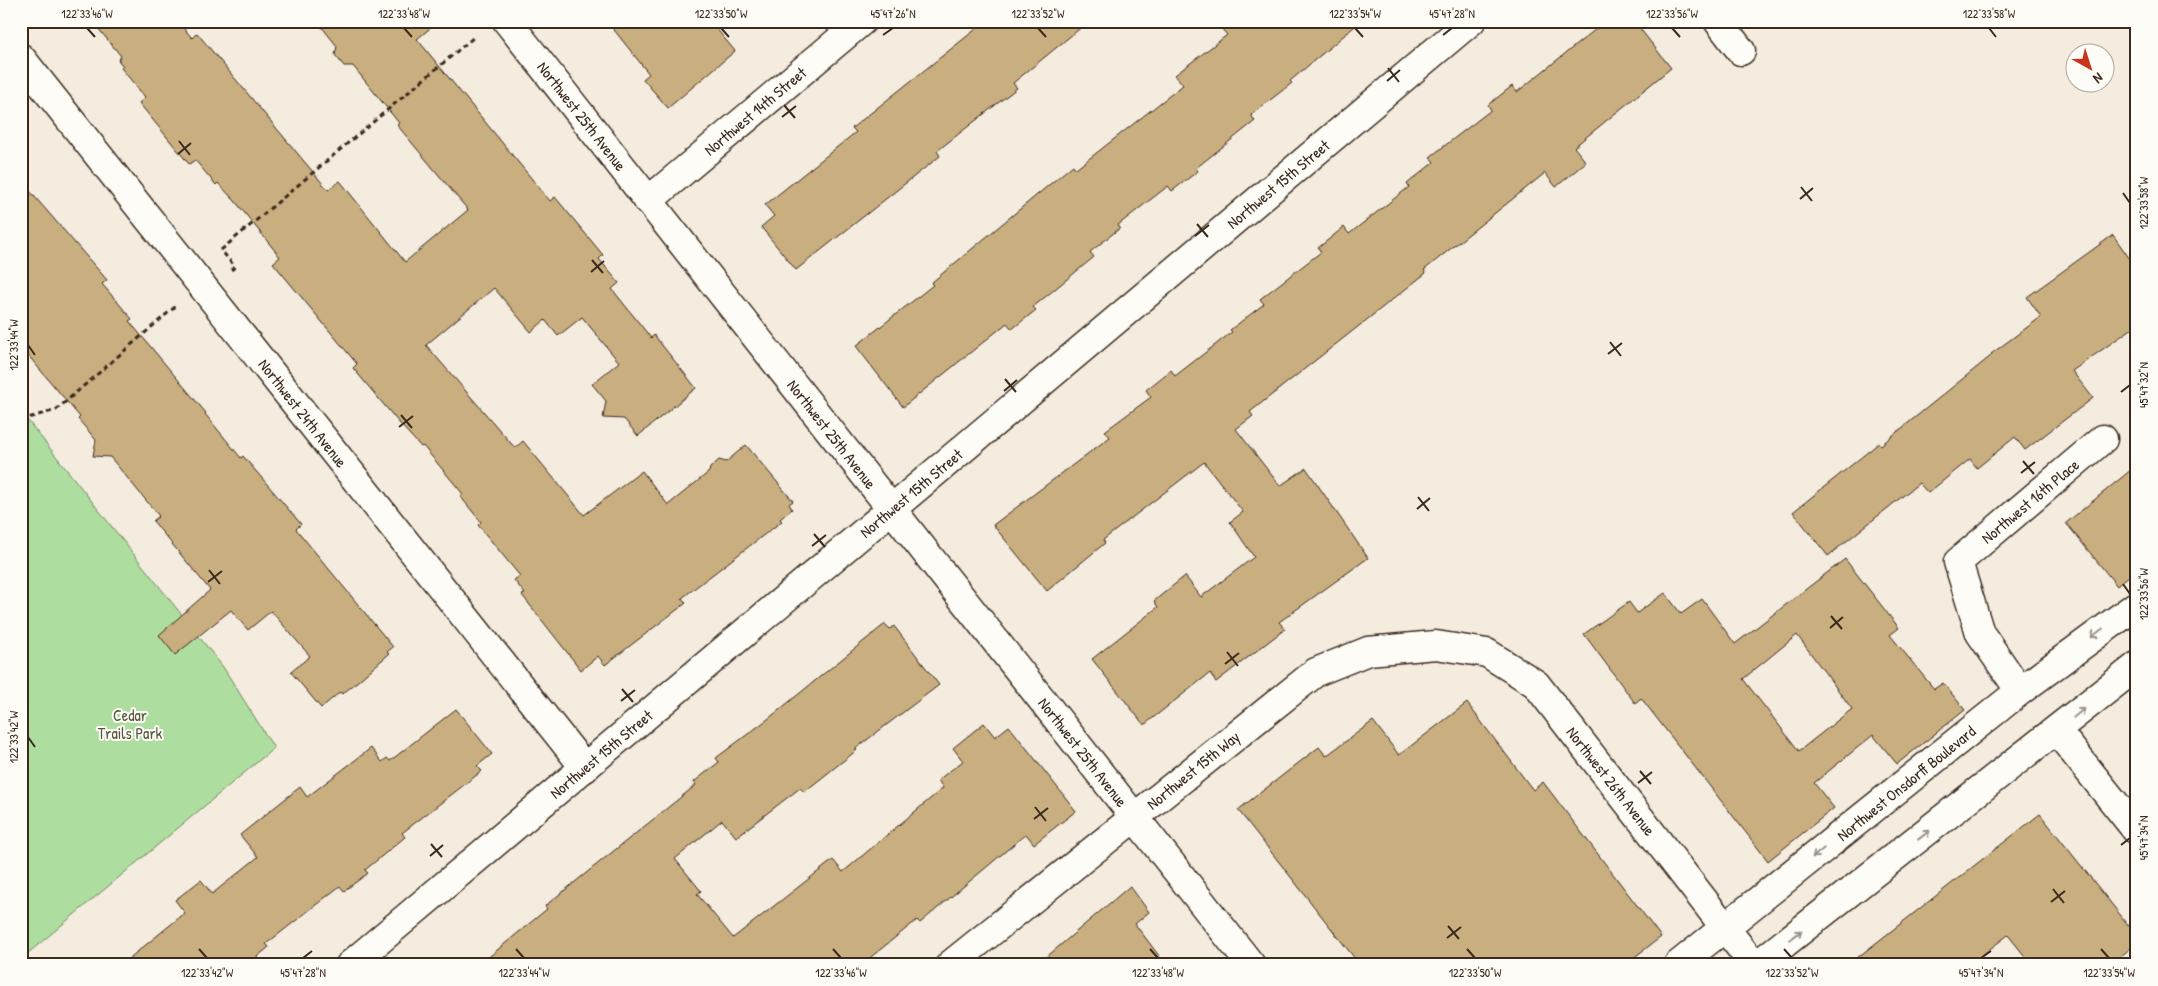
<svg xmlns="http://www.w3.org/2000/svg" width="2158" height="986" font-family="'Patrick Hand',sans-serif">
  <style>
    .green { fill: #adde9f; stroke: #74845e }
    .building { fill: #c9ae7f; stroke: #3b2a1e; fill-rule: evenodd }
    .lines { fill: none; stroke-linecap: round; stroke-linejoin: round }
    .minor-casing { stroke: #3b2a1e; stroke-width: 31 }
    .path { stroke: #3b2a1e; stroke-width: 3; stroke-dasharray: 5 4; stroke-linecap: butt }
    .minor { stroke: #fdfcf7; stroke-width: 28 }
    .oneway { stroke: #9c938a }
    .ticks { fill: none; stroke: #3b2a1e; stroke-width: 2 }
    .labels { text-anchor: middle; stroke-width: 4; stroke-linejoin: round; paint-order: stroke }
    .street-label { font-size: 16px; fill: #3b2a1e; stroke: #fdfcf7 }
    .park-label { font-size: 16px; fill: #58573e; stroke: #fdfcf7 }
    .neatline { fill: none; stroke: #3b2a1e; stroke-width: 2 }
    .ticks-label { font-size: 12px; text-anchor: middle; fill: #3b2a1e }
  </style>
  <rect width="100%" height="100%" fill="#f3ecdf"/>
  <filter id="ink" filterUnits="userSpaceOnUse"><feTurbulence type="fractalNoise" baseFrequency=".02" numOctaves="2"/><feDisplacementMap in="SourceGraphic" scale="10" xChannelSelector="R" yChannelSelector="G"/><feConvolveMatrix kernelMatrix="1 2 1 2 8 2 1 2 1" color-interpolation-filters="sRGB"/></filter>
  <g filter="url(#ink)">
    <polygon class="green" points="21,412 223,667 274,748 21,959"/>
    <g class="building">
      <polygon points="92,21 178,21 192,38 197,33 328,190 340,181 405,262 468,210 397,125 399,123 353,66 344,66 335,55 337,46 317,21 439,21 417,39 550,201 555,197 603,255 599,259 619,283 612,289 651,338 654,335 696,388 638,436 624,419 603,418 606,401 592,384 619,362 582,317 558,336 545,320 531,332 494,288 426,345 515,448 523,441 584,515 642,471 668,505 709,472 710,468 719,460 726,462 746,445 793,501 789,504 792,509 780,519 782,521 682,598 686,603 605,665 598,656 581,670 522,595 525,594 514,580 520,576 478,525 481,522 460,496 463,494 423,446 421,447 400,424 353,368 357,364 273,263 280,257 235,201 218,183 216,185 195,160 189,164 139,103 145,97 121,68 123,66 118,60 121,56"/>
      <polygon points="607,21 710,21 735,51 668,108 643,79 649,74"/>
      <polygon points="986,21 1089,21 1013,83 1017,88 937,151 940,156 796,270 761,227 774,216 765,205 856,132 852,128"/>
      <polygon points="1215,21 1361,21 1290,81 1292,83 1251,115 1255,121 1196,168 1198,171 1172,191 1168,186 1118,225 1120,228 1090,252 1094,257 1033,307 1036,310 1012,329 1007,323 903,407 856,346 933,285 931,283 1073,165 1076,169 1183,85 1175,75 1227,35"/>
      <polygon points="1606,21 1634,21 1671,68 1574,147 1586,162 1556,187 1545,173 1424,270 1426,273 1250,412 1253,416 1236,429 1280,486 1306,468 1368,558 1279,622 1285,629 1216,682 1210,673 1144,725 1092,659 1158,607 1154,601 1185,576 1201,597 1254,557 1230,522 1243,512 1204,462 1103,540 1105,543 1047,591 993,525 1110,437 1105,431 1151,397 1146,390 1171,370 1175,376 1232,332 1230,330 1264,304 1260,299 1321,252 1318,248 1344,227 1349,234 1409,187 1407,184 1434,162 1430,157 1491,110 1488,105 1512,86 1517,92"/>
      <polygon points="21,181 107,280 102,284 132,319 129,321 206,413 205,414 241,458 243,456 301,524 296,529 393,647 387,652 389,654 351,687 342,694 340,692 321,708 291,672 310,656 271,611 248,630 231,610 175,655 159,635 210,590 153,521 159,516 110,457 93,456 96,440 78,419 80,417 21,347"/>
      <polygon points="2113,235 2137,269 2137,325 2072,371 2093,398 2025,450 2015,437 1977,468 1970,459 1928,493 1919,483 1828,556 1793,512 1879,443 1881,445 1992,355 1991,354 2041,317 2027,297"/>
      <polygon points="2137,465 2137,569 2117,586 2066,523"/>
      <path d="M1845 559 1899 628 1890 635 1934 689 1943 683 1965 710 1897 764 1873 735 1814 783 1834 808 1768 861 1641 698 1635 703 1584 634 1629 602 1637 613 1665 593 1681 614 1702 599 1735 644ZM1797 635 1852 709 1799 751 1743 679Z"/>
      <polygon points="885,624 890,629 894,626 939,685 855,749 857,750 804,792 800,788 736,837 722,820 675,859 701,891 697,894 733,938 833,860 843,872 943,788 938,780 963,761 953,748 984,723 995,737 1009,726 1076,811 1034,844 1026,834 920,923 917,920 861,965 479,965 547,909 545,906 696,785 694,782 719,762 716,758 768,719"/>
      <polygon points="1467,703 1533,790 1543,782 1661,937 1624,965 1360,965 1238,810 1319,747 1326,756 1373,721 1399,755"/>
      <polygon points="456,709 492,754 477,766 482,771 402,833 405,837 365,870 368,873 344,891 340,886 266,944 269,947 247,965 121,965 185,913 175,900 201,880 212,894 258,857 240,835 300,787 307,797 371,748 382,762 387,758 390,761"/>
      <polygon points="2040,814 2137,936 2137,943 2110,965 2032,965 2008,935 1969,965 1848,965"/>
      <polygon points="1130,886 1149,912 1135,924 1166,965 1037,965"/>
    </g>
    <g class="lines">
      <g class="minor-casing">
        <g id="minor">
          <polyline points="507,21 1251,965"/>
          <polyline points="1718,21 1741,51"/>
          <polyline points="21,58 585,768"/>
          <polyline points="648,201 862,21"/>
          <polyline points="2020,691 1980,633 1958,562 2103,439"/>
          <polyline points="2057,731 2137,831"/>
          <polyline points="350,965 1471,21"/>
          <polyline points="950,965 1316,672 1368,651 1436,645 1487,653 1536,684 1754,965"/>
          <polyline points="1678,965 2020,691 2137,605"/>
          <polyline points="1757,965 2137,666"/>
        </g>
      </g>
      <g class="path">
        <polyline points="231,270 235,267 221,250 474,37"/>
        <polyline points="21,420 56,410 176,306"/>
      </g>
      <use href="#minor" class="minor"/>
    </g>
    <defs><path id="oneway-shaft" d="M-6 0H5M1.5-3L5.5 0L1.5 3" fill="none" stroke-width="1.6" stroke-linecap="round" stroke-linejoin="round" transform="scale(1.25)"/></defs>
    <g class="oneway">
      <use href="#oneway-shaft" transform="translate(2097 633) rotate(143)"/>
      <use href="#oneway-shaft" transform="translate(2079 713) rotate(-39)"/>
      <use href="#oneway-shaft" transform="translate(1924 835) rotate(-38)"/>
      <use href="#oneway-shaft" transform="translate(1818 853) rotate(141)"/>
      <use href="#oneway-shaft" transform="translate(1796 935) rotate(-38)"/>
    </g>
  </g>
  <path class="ticks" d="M87 28 95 37M404 28 412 37M721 28 729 37M1038 28 1046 37M1355 28 1363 37M1672 28 1680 37M1989 28 1996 37M883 35 893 28M1443 35 1452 28M1388 68 1399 82M1387 81 1400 70M784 105 795 118M782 117 796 106M179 141 190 155M178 154 191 143M1801 187 1812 201M2123 193 2130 203M1800 199 1813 188M1197 224 1208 237M1195 236 1209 225M592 260 603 273M591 272 604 261M1610 342 1621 356M28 345 35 355M1608 354 1622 343M1005 379 1016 392M1004 391 1017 380M2121 392 2130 385M401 415 412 428M399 427 413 416M2023 461 2034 474M2021 473 2035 462M1418 497 1429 511M1417 509 1430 498M814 534 825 547M812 546 826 535M209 570 220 584M208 582 222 571M2123 584 2130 594M1831 616 1842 629M1830 628 1843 617M1227 652 1238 666M1225 664 1239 653M622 689 633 702M621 701 635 690M28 737 35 747M1640 771 1651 784M1638 783 1652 772M1035 807 1046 821M1034 819 1048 808M431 844 442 857M2121 845 2130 838M430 856 443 845M2053 889 2064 903M2051 902 2065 891M1448 926 1459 939M1447 938 1461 927M199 949 207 958M516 949 524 958M833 949 841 958M1150 949 1158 958M1467 949 1475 958M1784 949 1792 958M2101 949 2109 958M303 958 312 951M1981 958 1991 951"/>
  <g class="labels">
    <g class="street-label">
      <text transform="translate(755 111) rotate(-40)" y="6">Northwest 14th Street</text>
      <text transform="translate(582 116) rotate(52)" y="6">Northwest 25th Avenue</text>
      <text transform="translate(1278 184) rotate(-40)" y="6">Northwest 15th Street</text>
      <text transform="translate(303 413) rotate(52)" y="6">Northwest 24th Avenue</text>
      <text transform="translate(832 434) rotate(52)" y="6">Northwest 25th Avenue</text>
      <text transform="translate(911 493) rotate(-40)" y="6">Northwest 15th Street</text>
      <text transform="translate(2030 501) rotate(-40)" y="6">Northwest 16th Place</text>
      <text transform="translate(1083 752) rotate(52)" y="6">Northwest 25th Avenue</text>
      <text transform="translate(601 754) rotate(-40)" y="6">Northwest 15th Street</text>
      <text transform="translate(1193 770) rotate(-39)" y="6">Northwest 15th Way</text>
      <text transform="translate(1611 781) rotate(52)" y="6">Northwest 26th Avenue</text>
      <text transform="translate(1906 783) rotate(-39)" y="6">Northwest Onsdorff Boulevard</text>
    </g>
    <g class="park-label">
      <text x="130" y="721">Cedar<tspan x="130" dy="18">Trails Park</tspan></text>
    </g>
  </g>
  <rect width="2158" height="986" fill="none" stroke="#fdfcf7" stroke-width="55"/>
  <g transform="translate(2090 68) rotate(141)"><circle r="24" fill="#fdfcf7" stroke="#afa8a0"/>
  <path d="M0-4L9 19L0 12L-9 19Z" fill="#c8321e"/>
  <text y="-8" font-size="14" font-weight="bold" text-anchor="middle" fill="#3b2a1e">N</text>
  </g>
  <rect x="28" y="28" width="2102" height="930" class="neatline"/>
  <g class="ticks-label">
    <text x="87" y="18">122°33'46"W</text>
    <text x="404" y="18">122°33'48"W</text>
    <text x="721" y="18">122°33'50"W</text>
    <text x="893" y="18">45°47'26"N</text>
    <text x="1038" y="18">122°33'52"W</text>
    <text x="1355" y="18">122°33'54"W</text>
    <text x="1452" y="18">45°47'28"N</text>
    <text x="1672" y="18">122°33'56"W</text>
    <text x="1989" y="18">122°33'58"W</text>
    <text transform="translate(2144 203) rotate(-90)" y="4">122°33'58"W</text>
    <text transform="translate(14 345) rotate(-90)" y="4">122°33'44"W</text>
    <text transform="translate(2144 385) rotate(-90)" y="4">45°47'32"N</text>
    <text transform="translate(2144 594) rotate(-90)" y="4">122°33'56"W</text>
    <text transform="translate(14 737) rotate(-90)" y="4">122°33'42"W</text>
    <text transform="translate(2144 838) rotate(-90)" y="4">45°47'34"N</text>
    <text x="207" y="977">122°33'42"W</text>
    <text x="303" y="977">45°47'28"N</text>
    <text x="524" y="977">122°33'44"W</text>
    <text x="841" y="977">122°33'46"W</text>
    <text x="1158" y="977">122°33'48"W</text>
    <text x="1475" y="977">122°33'50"W</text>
    <text x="1792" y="977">122°33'52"W</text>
    <text x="1981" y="977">45°47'34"N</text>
    <text x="2109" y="977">122°33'54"W</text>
  </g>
</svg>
